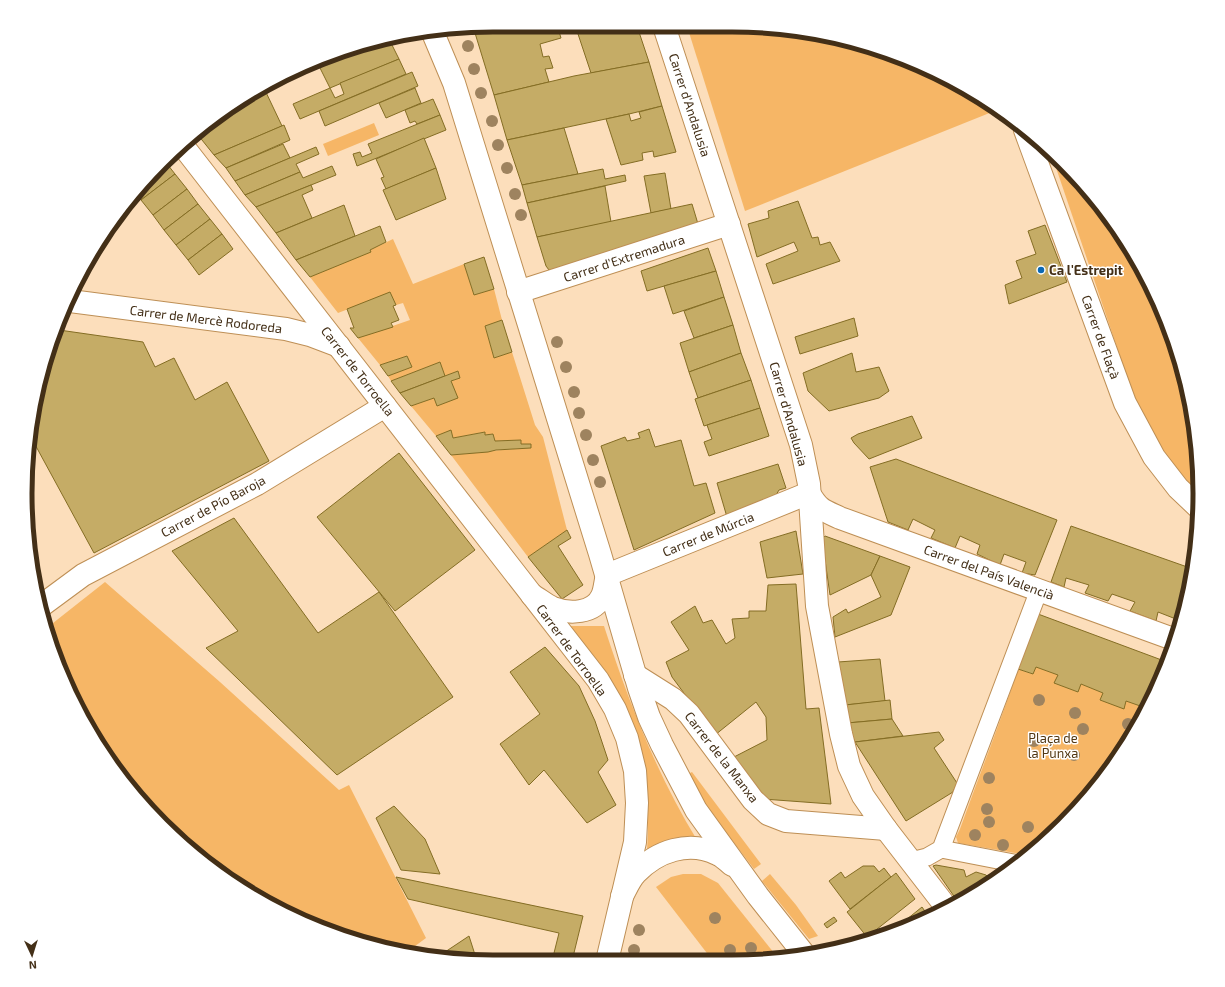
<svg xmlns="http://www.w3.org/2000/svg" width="1225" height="987" font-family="'Exo 2',sans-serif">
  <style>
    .green { fill: #f6b666 }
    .building { fill: #c5ac66; stroke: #846d24 }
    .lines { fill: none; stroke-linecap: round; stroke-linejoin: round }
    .pedestrian-casing { stroke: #be8f55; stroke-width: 19 }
    .minor-casing { stroke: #be8f55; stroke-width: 24 }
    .tertiary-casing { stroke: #be8f55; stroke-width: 24 }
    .pedestrian { stroke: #fff; stroke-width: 17 }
    .minor { stroke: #fff; stroke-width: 22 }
    .tertiary { stroke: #fff; stroke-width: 22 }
    .tree { fill: #9e835f }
    .poi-dot { fill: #0a68b4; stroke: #fff; stroke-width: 1.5 }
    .labels { text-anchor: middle; stroke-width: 3; stroke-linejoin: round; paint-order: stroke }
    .street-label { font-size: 13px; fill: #432f17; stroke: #fff }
    .poi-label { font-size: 13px; font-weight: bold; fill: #432f17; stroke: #fff; text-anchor: start }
    .park-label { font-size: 13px; fill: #523814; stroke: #fff }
    .rim { fill: none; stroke: #432f17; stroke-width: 5 }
  </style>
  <rect width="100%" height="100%" fill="#fcdebb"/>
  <g class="green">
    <polygon points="687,26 762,26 823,34 911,61 966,88 997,110 745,211"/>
    <polygon points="374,123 379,135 328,156 323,144"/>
    <polygon points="1051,153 1103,208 1152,286 1184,372 1199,463 1198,492 1180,476 1139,412"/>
    <path d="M393 239 413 284 464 264 474 295 494 289 502 320 485 326 494 358 512 352 535 425 543 437 567 530 528 557 451 455C478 453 504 449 531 448V444H521L520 440 495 441 493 434 485 435 484 432 453 438 451 431 436 436 411 406 434 398 437 406 457 398 451 381 460 378 458 371 445 376 440 362 391 381 388 376 412 367 407 356 380 365 358 338 410 320 403 303 396 305 390 293 338 313 310 277 370 252V250Z"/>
    <polygon points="105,582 220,682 339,790 349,785 426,938 407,952 372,946 286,914 208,865 141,802 73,701 48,627"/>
    <path d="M569 626H604C628 700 656 773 697 840L647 851 648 830 647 793Z"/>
    <path d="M1036 667 1058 675 1055 683 1078 692 1081 684 1103 693 1100 700 1124 708 1126 701 1146 708 1137 728 1084 802 1027 855 958 843 956 837 960 829C979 776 1000 723 1018 669L1032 674Z"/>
    <polygon points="692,772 761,864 754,869 706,806 688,774"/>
    <polygon points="683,874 701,874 718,883 778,958 762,961 713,961 656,887 671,877"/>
    <polygon points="770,874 796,905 818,936 809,939 762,881"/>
  </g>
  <g class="building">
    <polygon points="494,25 510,25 475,33 473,28"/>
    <polygon points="510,25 557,25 561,38 540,44 543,57 549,56 553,68 545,69 549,82 494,95 475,33"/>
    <polygon points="575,25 637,26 649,62 591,73"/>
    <polygon points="389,39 399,59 330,88 318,64 372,41"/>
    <polygon points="399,59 406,74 300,119 293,104 330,88 335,98 344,94 340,83"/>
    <polygon points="649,62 662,106 629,114 507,140 494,95 574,76"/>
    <polygon points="412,72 418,86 325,126 319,111"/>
    <polygon points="263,86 282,126 214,155 198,135"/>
    <polygon points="415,88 421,103 386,118 379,103"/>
    <polygon points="433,99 440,115 417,124 415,121 410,123 405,110"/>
    <polygon points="662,106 676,152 654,157 653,151 642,153 643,160 621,165 606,119 629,114 631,121 641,118 639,112"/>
    <polygon points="440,115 446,130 357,166 353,154 360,152 362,157 372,153 368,144"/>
    <polygon points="284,125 290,140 226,168 214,155"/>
    <polygon points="564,128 578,174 522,185 507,140"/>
    <polygon points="424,138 436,168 386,189 381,178 384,177 376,159"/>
    <polygon points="283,144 290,158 235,181 226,168"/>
    <polygon points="316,147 319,154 296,164 300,172 245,195 235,181"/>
    <polygon points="164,160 175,174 141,200 137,195"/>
    <polygon points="332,166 336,175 256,207 245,195 300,172 303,178"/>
    <polygon points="436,168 446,199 396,220 383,190"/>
    <polygon points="603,169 605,179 625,175 626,181 527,203 522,185"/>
    <polygon points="665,173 671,209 651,213 644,176"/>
    <polygon points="175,174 187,189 153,215 141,200"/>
    <polygon points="311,185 313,190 302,195 312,218 276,233 256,207"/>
    <polygon points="605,186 611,222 537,237 527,203"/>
    <polygon points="187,189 198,204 164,230 153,215"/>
    <polygon points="798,201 812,238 818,237 820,245 830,242 840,261 773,284 766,264 798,251 794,242 757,257 748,224 769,218 768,211"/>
    <polygon points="198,204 210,219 176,245 164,230"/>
    <polygon points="692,204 698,224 554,269 549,270 546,266 537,237"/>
    <polygon points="344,205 355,236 296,260 276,233"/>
    <polygon points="210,219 222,234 188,260 176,245"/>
    <polygon points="1045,225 1067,282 1009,304 1005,285 1022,278 1016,261 1036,254 1028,231"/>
    <polygon points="380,226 386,242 370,250 371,252 310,277 296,260"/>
    <polygon points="222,234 233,249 199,275 188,260"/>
    <polygon points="708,248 716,271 647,291 641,271"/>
    <polygon points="484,257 494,289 474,295 464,264"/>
    <polygon points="716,271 724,297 673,314 664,286"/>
    <polygon points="390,292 396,305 393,306 399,320 391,323 393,327 358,338 350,328 354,328 347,309"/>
    <polygon points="724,297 733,325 694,338 684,311"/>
    <polygon points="854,318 858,336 800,354 795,337"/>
    <polygon points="502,320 512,352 494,358 485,326"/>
    <polygon points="733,325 741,353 689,372 680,343"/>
    <polygon points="59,330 143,342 155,367 174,358 195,400 227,382 269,461 94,553 32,439 41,372"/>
    <polygon points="741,353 751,380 698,398 689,372"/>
    <polygon points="852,353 856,372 879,367 889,391 879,398 829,411 808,391 803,373"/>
    <polygon points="407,356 412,367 388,376 380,365"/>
    <polygon points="440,362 445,376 400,393 391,381"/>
    <polygon points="458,371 460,378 451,381 458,398 437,406 434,398 411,406 400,393"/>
    <polygon points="751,380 760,408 704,426 695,399"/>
    <polygon points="760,408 769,436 709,456 704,442 712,439 707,425"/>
    <polygon points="912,416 922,438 869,459 854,443 851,438 858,434"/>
    <polygon points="649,429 655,447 681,440 694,486 706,483 715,513 634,550 601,446 625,437 627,441 640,438 638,433"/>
    <polygon points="451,430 453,438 485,432 485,435 493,434 495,441 521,440 521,444 531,444 531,448 496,450 488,452 451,455 436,436"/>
    <polygon points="399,453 475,550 395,611 317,517"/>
    <polygon points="896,459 1057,520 1035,575 1022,573 1026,562 1004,554 1000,565 977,554 980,545 960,536 955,548 931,538 935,530 913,519 908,530 888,522 870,467"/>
    <polygon points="778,464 786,488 779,490 776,495 727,517 717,483"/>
    <polygon points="234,518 318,633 379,592 453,697 337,775 206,648 238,631 172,551"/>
    <polygon points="1071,526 1193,569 1181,621 1158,612 1156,621 1130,611 1135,602 1112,594 1108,601 1085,593 1089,585 1066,578 1064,587 1051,582"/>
    <polygon points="567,530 571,538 558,546 583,585 562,599 528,557"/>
    <polygon points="796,531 803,574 767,578 760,542"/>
    <polygon points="825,536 880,556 871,575 830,595 822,539"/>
    <polygon points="880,556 910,567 891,615 835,637 833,617 846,609 848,613 881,597 871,575"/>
    <polygon points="796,584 806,709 819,708 831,804 763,799 734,757 767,740 766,717 756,702 715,735 672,677 666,662 689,650 671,622 695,606 703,623 712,620 726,644 735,638 732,619 749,618 749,611 766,611 768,585"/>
    <polygon points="1038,614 1167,662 1146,708 1126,701 1124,709 1100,700 1103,693 1081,684 1078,692 1054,683 1058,675 1036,667 1033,674 1018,669"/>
    <polygon points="545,647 579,686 595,721 608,760 598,772 616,805 587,823 544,770 529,785 500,744 540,714 510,672"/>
    <polygon points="880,659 885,701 845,705 838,662"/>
    <polygon points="890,700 892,719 847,723 845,705"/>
    <polygon points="892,719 903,736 855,742 847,723"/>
    <polygon points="939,732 944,740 934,748 957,783 953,792 906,821 855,742"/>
    <polygon points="394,806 425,839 440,874 401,870 376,818"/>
    <polygon points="936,865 964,870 966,877 976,872 986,875 992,881 958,902 933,866"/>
    <polygon points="863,866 874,866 879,872 884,868 891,877 850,909 829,881 841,872 845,878"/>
    <polygon points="896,873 915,899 867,937 847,912"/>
    <polygon points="396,877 583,916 572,961 552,961 559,933 408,899"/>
    <polygon points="922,907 929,917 891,932"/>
    <polygon points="834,917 837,921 827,928 824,924"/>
    <polygon points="469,936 477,961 463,961 444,958 442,954"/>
  </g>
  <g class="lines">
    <g class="pedestrian-casing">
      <g id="pedestrian">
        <polyline points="941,849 1018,864"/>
        <polyline points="911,861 927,857 941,849 1039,590"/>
      </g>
    </g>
    <g class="minor-casing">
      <g id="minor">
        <polyline points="664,26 801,445 809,484 817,606 841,734 849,766 863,796 886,829 947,908"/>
        <polyline points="1025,130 1125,403 1154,457 1178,488 1198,507"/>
        <polyline points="183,146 598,680 615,709 627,738 635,771 637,803 635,842 607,961"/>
        <polyline points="518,292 729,224"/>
        <polyline points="70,301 286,329 310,335 339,346"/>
        <path d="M607 575 809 493C819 510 823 510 840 518L1176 640"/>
        <polyline points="41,606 83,575 257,484 385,406"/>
        <polyline points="635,675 673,699 689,714 753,800 768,814 786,821 886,829"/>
      </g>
    </g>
    <g class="tertiary-casing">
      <g id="tertiary">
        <polyline points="433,33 454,83 600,554 639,688 649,717 662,745 696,810 758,896 804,954"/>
        <path d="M532 595C539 599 546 605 553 608 569 614 594 614 602 596 605 590 605 582 607 575"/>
        <path d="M622 896C626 889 630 879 636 873 657 851 689 840 717 854 723 856 727 861 732 865"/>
      </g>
    </g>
    <use href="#pedestrian" class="pedestrian"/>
    <use href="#minor" class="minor"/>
    <use href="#tertiary" class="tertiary"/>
  </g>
  <g class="tree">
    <circle cx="468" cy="46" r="6"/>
    <circle cx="474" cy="69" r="6"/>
    <circle cx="481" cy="93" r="6"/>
    <circle cx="492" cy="121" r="6"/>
    <circle cx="498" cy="145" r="6"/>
    <circle cx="507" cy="168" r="6"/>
    <circle cx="515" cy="194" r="6"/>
    <circle cx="521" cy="215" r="6"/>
    <circle cx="557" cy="342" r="6"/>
    <circle cx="566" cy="367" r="6"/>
    <circle cx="574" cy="392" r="6"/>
    <circle cx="579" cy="413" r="6"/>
    <circle cx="586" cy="435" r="6"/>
    <circle cx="593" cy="460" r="6"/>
    <circle cx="600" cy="482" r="6"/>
    <circle cx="1039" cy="700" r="6"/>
    <circle cx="1075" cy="713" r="6"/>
    <circle cx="1128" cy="724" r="6"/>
    <circle cx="1083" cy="729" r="6"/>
    <circle cx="1034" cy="741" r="6"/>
    <circle cx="1074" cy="755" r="6"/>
    <circle cx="989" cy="778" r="6"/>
    <circle cx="987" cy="809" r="6"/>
    <circle cx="989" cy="822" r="6"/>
    <circle cx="1028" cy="827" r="6"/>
    <circle cx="975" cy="835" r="6"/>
    <circle cx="1003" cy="845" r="6"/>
    <circle cx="715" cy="918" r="6"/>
    <circle cx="639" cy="930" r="6"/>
    <circle cx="751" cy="948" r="6"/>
    <circle cx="634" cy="950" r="6"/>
    <circle cx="730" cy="950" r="6"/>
  </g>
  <circle class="poi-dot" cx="1041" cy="270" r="4"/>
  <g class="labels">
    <g class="street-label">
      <text transform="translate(690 105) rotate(72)" y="5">Carrer d'Andalusia</text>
      <text transform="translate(624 258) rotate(-18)" y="5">Carrer d'Extremadura</text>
      <text transform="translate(206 319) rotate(7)" y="5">Carrer de Mercè Rodoreda</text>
      <text transform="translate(1101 337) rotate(70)" y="5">Carrer de Flaçà</text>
      <text transform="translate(358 371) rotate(52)" y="5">Carrer de Torroella</text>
      <text transform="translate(789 414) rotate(74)" y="5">Carrer d'Andalusia</text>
      <text transform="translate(213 506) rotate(-28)" y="5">Carrer de Pío Baroja</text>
      <text transform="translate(708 534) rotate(-22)" y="5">Carrer de Múrcia</text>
      <text transform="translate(989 572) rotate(20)" y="5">Carrer del País Valencià</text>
      <text transform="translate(572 650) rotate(54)" y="5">Carrer de Torroella</text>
      <text transform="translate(722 757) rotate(52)" y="5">Carrer de la Manxa</text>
    </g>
    <g class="poi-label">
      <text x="1049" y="275">Ca l'Estrepit</text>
    </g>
    <g class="park-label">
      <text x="1053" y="743">Plaça de<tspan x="1053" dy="15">la Punxa</tspan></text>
    </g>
  </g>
  <path d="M0 0H1225V987H0ZM493 32H732A461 461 0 0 1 1193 493V494A461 461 0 0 1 732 955H493A461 461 0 0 1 32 494V493A461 461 0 0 1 493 32Z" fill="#fff" fill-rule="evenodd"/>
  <path class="rim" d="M493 32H732A461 461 0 0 1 1193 493V494A461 461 0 0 1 732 955H493A461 461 0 0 1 32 494V493A461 461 0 0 1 493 32Z"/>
  <g transform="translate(32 955) rotate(176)" stroke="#ffffff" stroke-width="3" paint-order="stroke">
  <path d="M0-3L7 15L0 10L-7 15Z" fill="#432f17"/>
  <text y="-6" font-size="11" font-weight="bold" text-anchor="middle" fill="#432f17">N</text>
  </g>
</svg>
